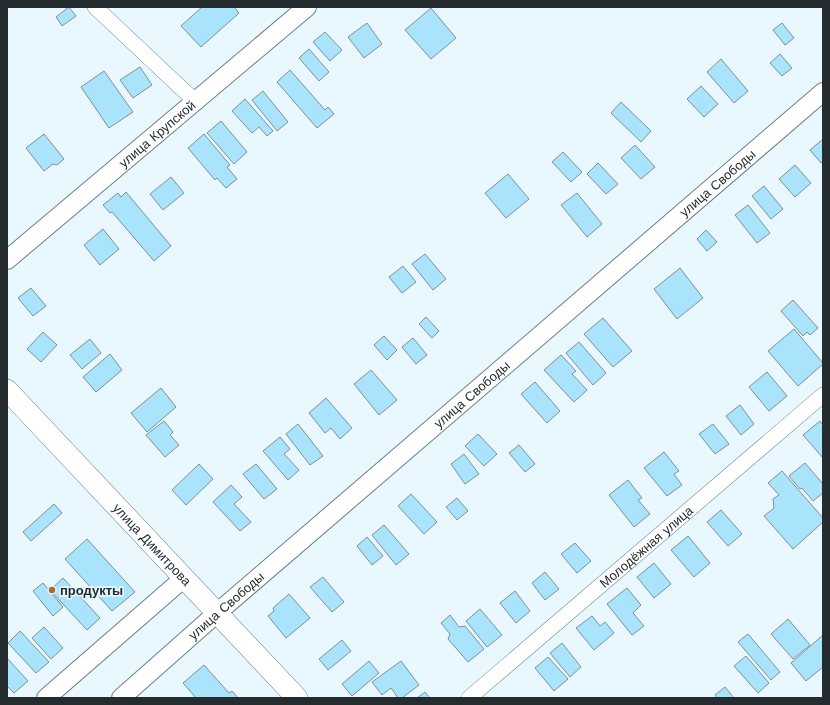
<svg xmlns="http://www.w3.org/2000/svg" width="830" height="705" font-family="'Work Sans',sans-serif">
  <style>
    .building { fill: #aae4fc; stroke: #7e9097 }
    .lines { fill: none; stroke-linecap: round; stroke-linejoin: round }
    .minor-casing { stroke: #6e7e86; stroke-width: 16 }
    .tertiary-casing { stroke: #6e7e86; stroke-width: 20 }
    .secondary-casing { stroke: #6e7e86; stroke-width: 22 }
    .minor { stroke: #fff; stroke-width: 15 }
    .tertiary { stroke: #fff; stroke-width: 18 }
    .secondary { stroke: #fff; stroke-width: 21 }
    .poi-dot { fill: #ab6c33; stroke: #e9f8ff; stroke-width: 1.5 }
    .labels { text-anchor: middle; stroke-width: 3.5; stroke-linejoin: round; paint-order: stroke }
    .street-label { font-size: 13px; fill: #252c2f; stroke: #e9f8ff }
    .poi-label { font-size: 13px; font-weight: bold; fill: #252c2f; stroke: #e9f8ff; text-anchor: start }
  </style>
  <rect width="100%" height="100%" fill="#e9f8ff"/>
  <g class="building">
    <polygon points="69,7 76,16 62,26 56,17"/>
    <polygon points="202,7 234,7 239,13 201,47 181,26"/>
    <polygon points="431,8 456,38 431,59 405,30"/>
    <polygon points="367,23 382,44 364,58 348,37"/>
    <polygon points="782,23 794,38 785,45 773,30"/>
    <polygon points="325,32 342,50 330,61 313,42"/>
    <polygon points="309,49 329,72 319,81 299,58"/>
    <polygon points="780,54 792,68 782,76 770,63"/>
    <polygon points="721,59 748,91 734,103 707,72"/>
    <polygon points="140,67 152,85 133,98 120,80"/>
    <polygon points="290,70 325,110 328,107 334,114 317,128 277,82"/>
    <polygon points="104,71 133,112 109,128 81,87"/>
    <polygon points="701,86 718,104 704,117 687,99"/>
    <polygon points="263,91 288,122 277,131 252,100"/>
    <polygon points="245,99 273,131 267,136 259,127 252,133 232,111"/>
    <polygon points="621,102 651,131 641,142 611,113"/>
    <polygon points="221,121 247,152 234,164 207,133"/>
    <polygon points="44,134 64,159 57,165 53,164 44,171 26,148"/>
    <polygon points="204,134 230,165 227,167 237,179 226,188 217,178 215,180 188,148"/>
    <polygon points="823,139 823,161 821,163 810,150"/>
    <polygon points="635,145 655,167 641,179 621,158"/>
    <polygon points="563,152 582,172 571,182 552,162"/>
    <polygon points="598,163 618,184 606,194 587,174"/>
    <polygon points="795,165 811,183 795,197 779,179"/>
    <polygon points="508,174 529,199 506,218 485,193"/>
    <polygon points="171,177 184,193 163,210 150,194"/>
    <polygon points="764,186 783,209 771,219 752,196"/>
    <polygon points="126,192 171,246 154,261 112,212 110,213 103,205 118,193 121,197"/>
    <polygon points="577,193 602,224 587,237 561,205"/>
    <polygon points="748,205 770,233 757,243 735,215"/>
    <polygon points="103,229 119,249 100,265 84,245"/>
    <polygon points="706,230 717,242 707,251 697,239"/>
    <polygon points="425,254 446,279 433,290 412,264"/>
    <polygon points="403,266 416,282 402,293 389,277"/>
    <polygon points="680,268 703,298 677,319 654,289"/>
    <polygon points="31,288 46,306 33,316 18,298"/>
    <polygon points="793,300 818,328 810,335 807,332 803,336 781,311"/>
    <polygon points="426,317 439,331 432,338 419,324"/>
    <polygon points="603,318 632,351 613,367 584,334"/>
    <polygon points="794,329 823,363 823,364 798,386 768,351"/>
    <polygon points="43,332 57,345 41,362 27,349"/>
    <polygon points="384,336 397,350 387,360 374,345"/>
    <polygon points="413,338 427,355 416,364 402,347"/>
    <polygon points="90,339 101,353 82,369 70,355"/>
    <polygon points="579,342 606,373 593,385 566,353"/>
    <polygon points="110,354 122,370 96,392 83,377"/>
    <polygon points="561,355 576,371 572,374 587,390 574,402 544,370"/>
    <polygon points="371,370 397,400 379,415 354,384"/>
    <polygon points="767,372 787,396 769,411 749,387"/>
    <polygon points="535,382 560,411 547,423 521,394"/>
    <polygon points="161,388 176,407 147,432 131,413"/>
    <polygon points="326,398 352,428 340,439 331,428 325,433 309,413"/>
    <polygon points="740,405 754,424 741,435 726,416"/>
    <polygon points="164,421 173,432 170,435 179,445 165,457 146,435"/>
    <polygon points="820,421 823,425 823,458 803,435"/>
    <polygon points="298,424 323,456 310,465 286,434"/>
    <polygon points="713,424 729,444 715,454 699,434"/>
    <polygon points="478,434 497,454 484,466 465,446"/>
    <polygon points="280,437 290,449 284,454 299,470 288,480 263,451"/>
    <polygon points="519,445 535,464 525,472 509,453"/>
    <polygon points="664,452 679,471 674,474 682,485 667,496 644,468"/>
    <polygon points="464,454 479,474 465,484 451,464"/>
    <polygon points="805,463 823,484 823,493 813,501 802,488 800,489 789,476"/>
    <polygon points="199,464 213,479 186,505 172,490"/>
    <polygon points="256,464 277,489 264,499 243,474"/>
    <polygon points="782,471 823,518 823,522 793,549 764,516 774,508 773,499 779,495 768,483"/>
    <polygon points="628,480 642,498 638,500 650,514 634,527 609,495"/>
    <polygon points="231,485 242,497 234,504 251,522 240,531 213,502"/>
    <polygon points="411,494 437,522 424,534 398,506"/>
    <polygon points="457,498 468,511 457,520 446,507"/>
    <polygon points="54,504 62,513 31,541 23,532"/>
    <polygon points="721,510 742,534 728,546 707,522"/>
    <polygon points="384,525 409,554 396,565 372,535"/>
    <polygon points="688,536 710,563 694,577 671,550"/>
    <polygon points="367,537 383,556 372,565 357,546"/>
    <polygon points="87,539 135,592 112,611 65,559"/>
    <polygon points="575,543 591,561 577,573 561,554"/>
    <polygon points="654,563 671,584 654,598 637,577"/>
    <polygon points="545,572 559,589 545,600 532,583"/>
    <polygon points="323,577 344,602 332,612 310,587"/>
    <polygon points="63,578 100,618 87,630 50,590"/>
    <polygon points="43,583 63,607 53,616 33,591"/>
    <polygon points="627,588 641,605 633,613 644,626 632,635 607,604"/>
    <polygon points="515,591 530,611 516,623 500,603"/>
    <polygon points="289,594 310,618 286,638 268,616 274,611 273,608"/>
    <polygon points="480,609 502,635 487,647 466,621"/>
    <polygon points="450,615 459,627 465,626 484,649 468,662 448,639 450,634 441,623"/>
    <polygon points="592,616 600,626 605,622 614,633 594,650 576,628"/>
    <polygon points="788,619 810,645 793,659 771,634"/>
    <polygon points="44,627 63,648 51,659 32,638"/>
    <polygon points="20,631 49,662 36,673 8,643"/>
    <polygon points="748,634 780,672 771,680 738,642"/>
    <polygon points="823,635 823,667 806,681 791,663"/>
    <polygon points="342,640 351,651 328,670 319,659"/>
    <polygon points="562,643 581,667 570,677 550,653"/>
    <polygon points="746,656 769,683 758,693 734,666"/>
    <polygon points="548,657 568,679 554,691 535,668"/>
    <polygon points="7,658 28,681 14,693 7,686"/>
    <polygon points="369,661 379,673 352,696 342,684"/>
    <polygon points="401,661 419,685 402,698 398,698 391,688 382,695 372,682"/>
    <polygon points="204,665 229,693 232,691 238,698 196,698 183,683"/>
    <polygon points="725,687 734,698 717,698 715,695"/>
    <polygon points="425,692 430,698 417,698"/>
  </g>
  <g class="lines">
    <g class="minor-casing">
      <g id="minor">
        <polyline points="95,7 195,101"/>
        <path id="s1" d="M469 698 823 395"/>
      </g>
    </g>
    <g class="tertiary-casing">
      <g id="tertiary">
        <path id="s2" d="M7 260 307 7"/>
        <polyline points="46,698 184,578"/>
        <path id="s3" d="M121 698 217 613 823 92"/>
      </g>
    </g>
    <g class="secondary-casing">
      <g id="secondary">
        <path id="s4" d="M7 390 297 698"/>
      </g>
    </g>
    <use href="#minor" class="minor"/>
    <use href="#tertiary" class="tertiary"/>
    <use href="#secondary" class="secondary"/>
  </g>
  <circle class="poi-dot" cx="52" cy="590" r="4"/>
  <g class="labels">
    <g class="street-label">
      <text dy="5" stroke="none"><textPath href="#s2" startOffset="196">улица Крупской</textPath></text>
      <text dy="5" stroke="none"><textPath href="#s3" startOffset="788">улица Свободы</textPath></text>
      <text dy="5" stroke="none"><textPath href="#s3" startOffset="464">улица Свободы</textPath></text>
      <text dy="5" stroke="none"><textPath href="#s4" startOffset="212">улица Димитрова</textPath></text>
      <text dy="5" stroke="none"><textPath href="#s1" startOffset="233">Молодёжная улица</textPath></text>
      <text dy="5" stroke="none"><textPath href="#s3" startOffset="140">улица Свободы</textPath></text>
    </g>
    <g class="poi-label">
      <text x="60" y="595">продукты</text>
    </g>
  </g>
  <rect width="830" height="705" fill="none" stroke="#252c2f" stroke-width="16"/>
</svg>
